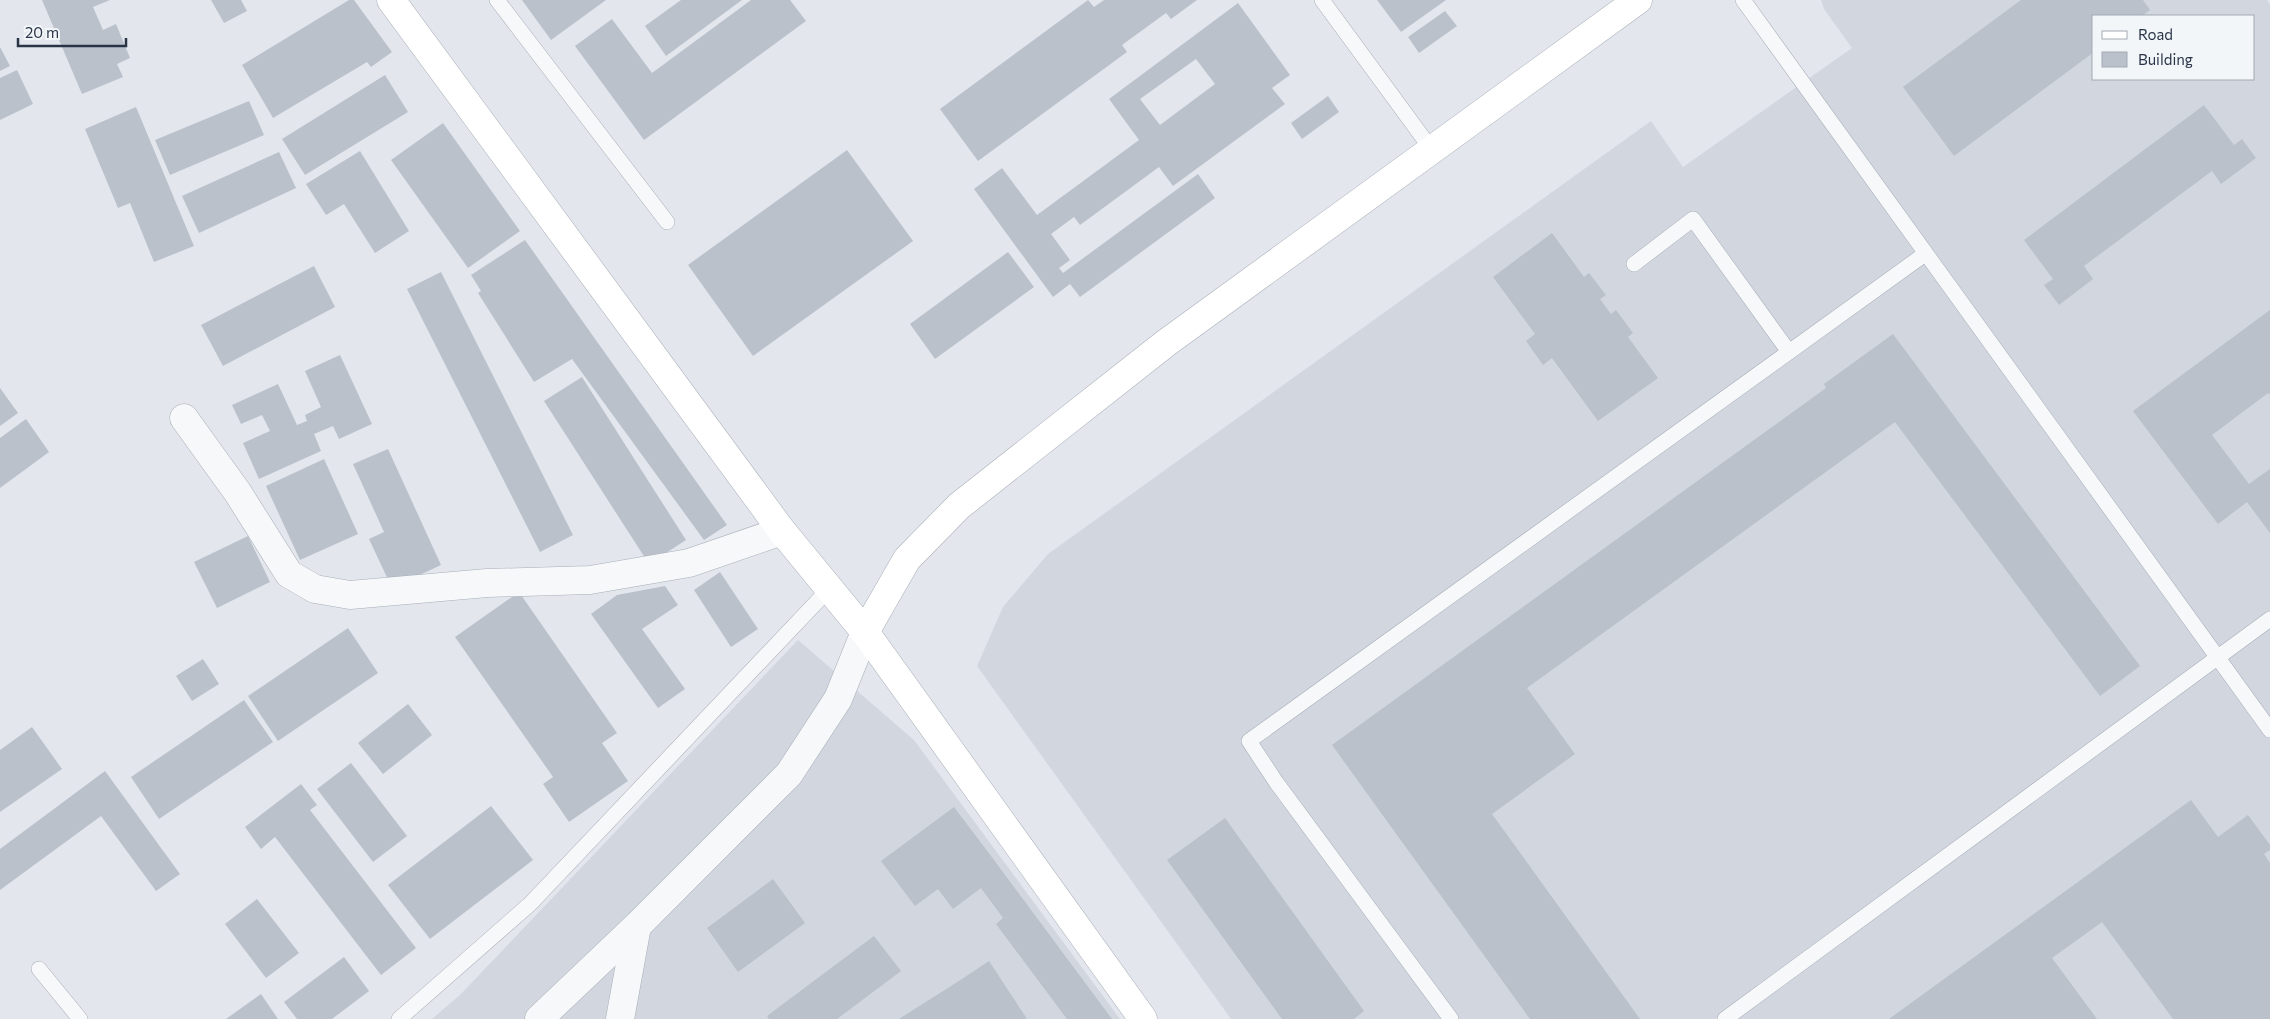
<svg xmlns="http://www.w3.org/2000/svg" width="2270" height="1019" font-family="Commissioner,sans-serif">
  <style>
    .built { fill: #d1d6df; fill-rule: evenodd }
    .building { fill: #bac1cb; fill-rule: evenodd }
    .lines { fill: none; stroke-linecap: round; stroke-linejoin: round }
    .lane-casing { stroke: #a7aeb8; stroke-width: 16 }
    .street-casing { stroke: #a7aeb8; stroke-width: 29 }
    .secondary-casing { stroke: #a7aeb8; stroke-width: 29 }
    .lane { stroke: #f7f8fa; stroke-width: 15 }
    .street { stroke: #f7f8fa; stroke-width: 28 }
    .secondary { stroke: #fff; stroke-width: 28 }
  </style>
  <rect width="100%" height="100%" fill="#e3e7ed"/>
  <g class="built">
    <path d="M1821 0H2267L2270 4V1019H1231L977 666 1003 607 1048 554 1651 121 1683 167 1852 48 1824 9ZM2094 16H2254V79H2094Z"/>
    <polygon points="798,640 914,740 1120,1019 432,1019 460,995"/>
  </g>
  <g class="building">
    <polygon points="42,0 110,0 93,7 103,30 116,24 130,58 117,64 123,77 82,94"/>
    <polygon points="211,0 241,0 247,11 224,23"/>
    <polygon points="349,0 354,0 392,52 371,67 367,62 273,118 242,65"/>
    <polygon points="522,0 606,0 551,40"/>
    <polygon points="681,0 742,0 666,56 645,26"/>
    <polygon points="751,0 790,0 806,21 644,140 575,46 612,19 652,73"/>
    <polygon points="1088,0 1094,7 1104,0 1197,0 1171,19 1166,13 1122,45 1127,52 978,161 940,109"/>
    <polygon points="1377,0 1446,0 1401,32"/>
    <polygon points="2021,0 2143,0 2150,10 2142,16 2094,16 2094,52 1954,156 1903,87"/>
    <path d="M1238 3 1290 75 1272 88 1285 104 1173 186 1159 167 1080 225 1074 217 1051 234 1070 260 1059 268 1063 273 1198 174 1215 198 1080 297 1070 284 1053 297 974 189 1002 168 1037 215 1139 140 1109 99ZM1196 59 1215 84 1160 125 1140 99Z"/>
    <polygon points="1445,11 1457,26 1419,53 1408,37"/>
    <polygon points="0,47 10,66 0,71"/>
    <polygon points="17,70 33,104 0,120 0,78"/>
    <polygon points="385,75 408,112 305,175 282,139"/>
    <polygon points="1328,96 1339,112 1302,139 1291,123"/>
    <polygon points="249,101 264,135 170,175 155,140"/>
    <polygon points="2204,105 2234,145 2242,139 2256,158 2221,184 2212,171 2084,266 2093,279 2059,305 2044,285 2053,279 2024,240"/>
    <polygon points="136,107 194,246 154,262 130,203 118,208 85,129"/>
    <polygon points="443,123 520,231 468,268 391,160"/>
    <polygon points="847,150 913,241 753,356 688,265"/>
    <polygon points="360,151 409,231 375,253 344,204 326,215 306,184"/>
    <polygon points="279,152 296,188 199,233 182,196"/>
    <polygon points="1552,233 1584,277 1589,273 1606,295 1600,299 1611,314 1616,310 1633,333 1628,337 1658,378 1598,421 1552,358 1543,365 1526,341 1535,334 1493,277"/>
    <polygon points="525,240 727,525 704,540 572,359 534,382 478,293 481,291 471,275"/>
    <polygon points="1008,252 1034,287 935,359 910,324"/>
    <polygon points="314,266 335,307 223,366 201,325"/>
    <polygon points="441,272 573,535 540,552 407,289"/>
    <polygon points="2270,310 2270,395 2268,393 2212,435 2249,484 2270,469 2270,533 2247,502 2218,524 2133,411"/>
    <polygon points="1893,334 2140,666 2100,696 1895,422 1527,688 1575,754 1492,814 1640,1019 1530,1019 1332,745 1826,388 1824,384"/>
    <polygon points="340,355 372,424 339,439 333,426 314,434 321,451 259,479 243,443 270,431 262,415 241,424 232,405 278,384 297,425 307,421 305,415 321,407 305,371"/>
    <polygon points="582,377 686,540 649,564 544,401"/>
    <polygon points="0,388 18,413 0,426"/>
    <polygon points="26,419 49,452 0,488 0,438"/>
    <polygon points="388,449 441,565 392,588 369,539 384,532 353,464"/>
    <polygon points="324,459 358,534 300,560 266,486"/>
    <polygon points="248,536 270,582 217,608 194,562"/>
    <polygon points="720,572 758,629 731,647 694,590"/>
    <polygon points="665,586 678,605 642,629 685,689 658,708 591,614 617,595"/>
    <polygon points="519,592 617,733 602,743 628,781 569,822 543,784 553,777 455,637"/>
    <polygon points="348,628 378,673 278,741 248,696"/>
    <polygon points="203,659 219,684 192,701 176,676"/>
    <polygon points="244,700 273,742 159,819 131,777"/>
    <polygon points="408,704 432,735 383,774 358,743"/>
    <polygon points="32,727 62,769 0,812 0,750"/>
    <polygon points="351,763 407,836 373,862 317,789"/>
    <polygon points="105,771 180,874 156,891 101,816 0,890 0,849"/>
    <polygon points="301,784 317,805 310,810 416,948 381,975 275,837 261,849 245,827"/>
    <polygon points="2191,800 2218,837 2248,815 2270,845 2270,850 2264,854 2270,863 2270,1019 2173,1019 2102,922 2052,958 2097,1019 1889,1019"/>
    <polygon points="491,806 533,860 430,939 388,885"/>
    <polygon points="954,807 988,852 1112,1019 1067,1019 996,924 1003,918 981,888 953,909 938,889 915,906 881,861"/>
    <polygon points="1225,818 1364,1011 1354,1019 1282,1019 1167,860"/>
    <polygon points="773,879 805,923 738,972 707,928"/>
    <polygon points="257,899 299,953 266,978 225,924"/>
    <polygon points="874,936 901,971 837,1019 769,1019 767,1016"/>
    <polygon points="344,957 369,991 332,1019 297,1019 284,1002"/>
    <polygon points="989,961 1027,1019 899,1019 962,979"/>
    <polygon points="261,994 278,1019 226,1019"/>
  </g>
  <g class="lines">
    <g class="lane-casing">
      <g id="lane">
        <polyline points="497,0 667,222"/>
        <polyline points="1322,0 1432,150"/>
        <polyline points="1743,0 2270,730"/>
        <polyline points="1634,264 1693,219 1789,352"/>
        <polyline points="39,969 80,1019"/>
        <polyline points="399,1019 530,904 829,589"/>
        <polyline points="1451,1019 1276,782 1249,741 1925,254"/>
        <polyline points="1725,1019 2270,619"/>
      </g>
    </g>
    <g class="street-casing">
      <g id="street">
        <polyline points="184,418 238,493 289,574 315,589 350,595 487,583 590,580 689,563 782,531"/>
        <polyline points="539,1019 637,926 789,774 838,699 865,632"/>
        <polyline points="620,1019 637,926"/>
      </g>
    </g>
    <g class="secondary-casing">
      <g id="secondary">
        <polyline points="391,0 782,531 865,632 1143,1019"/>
        <polyline points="865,632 907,559 959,506 1166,343 1638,0"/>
      </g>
    </g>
    <use href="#lane" class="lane"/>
    <use href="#street" class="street"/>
    <use href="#secondary" class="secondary"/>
  </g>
  <rect x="2092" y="15" width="162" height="65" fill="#f3f6f9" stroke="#a2a9b2"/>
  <rect x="2102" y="31" width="25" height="8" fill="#ffffff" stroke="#a2a9b2"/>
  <text x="2138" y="40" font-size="15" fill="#293547">Road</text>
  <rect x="2102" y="52" width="25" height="15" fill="#bac1cb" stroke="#a2a9b2"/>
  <text x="2138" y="65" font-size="15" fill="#293547">Building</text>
  <path d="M18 38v8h108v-8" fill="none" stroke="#293547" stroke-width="2.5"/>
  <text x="25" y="38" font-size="15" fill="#293547" stroke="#f3f6f9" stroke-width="4" paint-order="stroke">20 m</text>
</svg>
